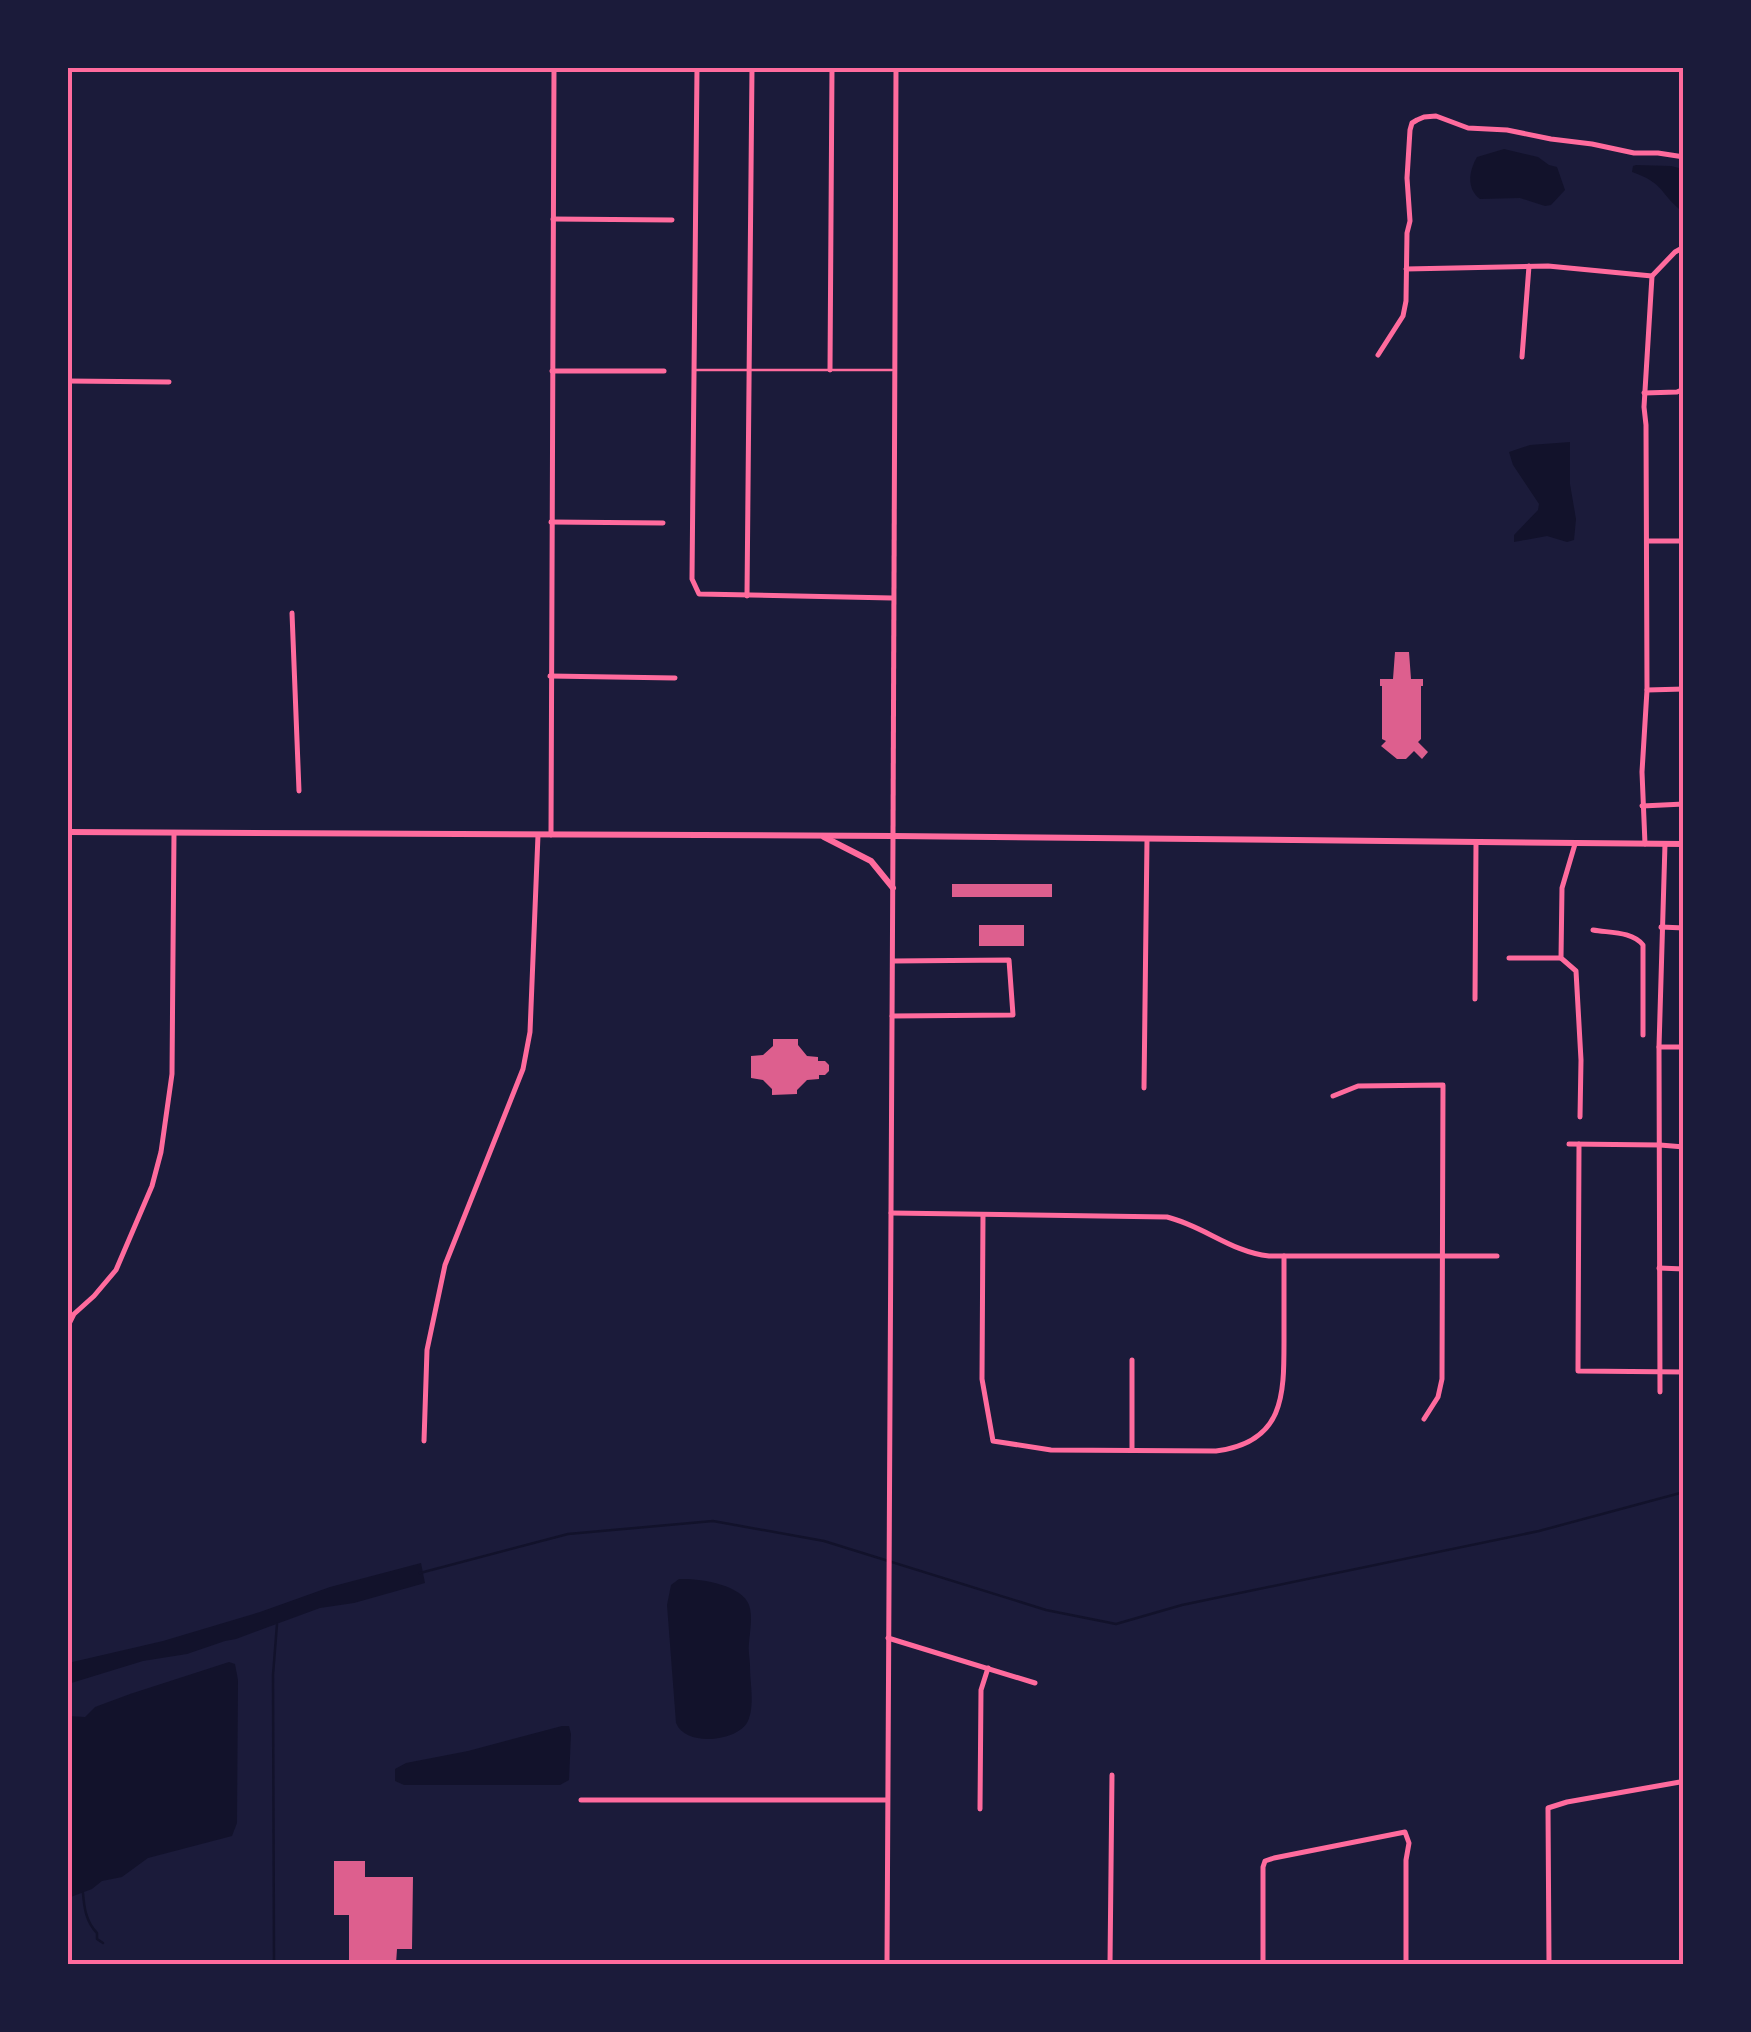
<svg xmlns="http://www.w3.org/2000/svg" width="1751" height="2032" font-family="'Asap Condensed',sans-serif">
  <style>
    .water { fill: #12122b }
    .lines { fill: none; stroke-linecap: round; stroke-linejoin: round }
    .stream { stroke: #12122b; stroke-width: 2.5 }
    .building { fill: #dd5f8e }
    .service { stroke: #ff6b9d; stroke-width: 2.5 }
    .minor { stroke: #ff6b9d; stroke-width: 5 }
    .tertiary { stroke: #ff6b9d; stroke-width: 5 }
    .secondary { stroke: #ff6b9d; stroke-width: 6 }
    .neatline { fill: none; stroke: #ff6b9d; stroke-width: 4 }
  </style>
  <rect width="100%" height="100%" fill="#1b1b3a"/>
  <g class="water">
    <path d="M1504 149 1538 157 1549 165 1557 167 1565 190 1551 205 1545 206 1520 198 1480 199C1466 188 1469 171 1477 157Z"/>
    <path d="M1636 165 1671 166 1683 169V207L1679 209C1658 190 1663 183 1632 172L1633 166Z"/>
    <polygon points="1570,442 1570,484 1576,519 1574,540 1567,542 1547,536 1514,542 1514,535 1538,510 1539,504 1513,465 1509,452 1530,445"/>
    <polygon points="421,1563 425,1583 354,1603 320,1608 236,1639 225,1641 187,1654 143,1661 68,1684 68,1663 163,1641 260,1612 330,1587"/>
    <path d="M679 1579C697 1578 742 1584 749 1605 753 1616 750 1631 749 1643 748 1651 750 1659 750 1666 750 1684 755 1705 748 1721 739 1741 686 1748 676 1723L667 1605 671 1585Z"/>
    <polygon points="229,1662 235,1664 238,1680 237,1823 232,1836 148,1858 122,1877 102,1881 92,1889 68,1898 68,1716 85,1717 95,1707 130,1694"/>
    <polygon points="562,1726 569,1726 571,1734 569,1780 560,1785 404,1785 395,1781 395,1769 406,1763 468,1751"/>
  </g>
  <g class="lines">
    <g class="stream">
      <polyline points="420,1573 568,1534 713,1521 824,1541 1046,1610 1116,1624 1182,1605 1539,1531 1684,1492"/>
      <path d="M83 1893C84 1907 86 1922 97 1933V1939L103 1943"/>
      <polyline points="274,1964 273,1675 277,1624"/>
    </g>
  </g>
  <g class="building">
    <polygon points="1395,652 1409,652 1411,679 1423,679 1423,686 1421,686 1421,739 1418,742 1428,752 1422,759 1414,751 1406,759 1397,759 1381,746 1386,741 1382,739 1382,686 1380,686 1380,679 1393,679"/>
    <rect x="952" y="884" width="100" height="13"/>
    <rect x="979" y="925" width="45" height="21"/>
    <polygon points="773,1039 798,1039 798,1045 807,1056 818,1057 818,1061 825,1061 829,1065 829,1071 825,1075 819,1075 819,1079 807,1080 797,1090 797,1094 772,1095 772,1089 763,1080 751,1078 751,1056 763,1055 773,1046"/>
    <polygon points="334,1861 365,1861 365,1877 413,1877 412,1949 397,1949 396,1964 349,1964 349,1915 334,1915"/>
  </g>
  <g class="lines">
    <polyline class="service" points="695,370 892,370"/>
    <g class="minor">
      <polyline points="697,68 692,579 699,594 892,598"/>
      <polyline points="554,69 675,69"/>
      <polyline points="553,219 672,220"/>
      <polyline points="1406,269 1548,266 1652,276 1675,252 1684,247"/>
      <polyline points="1378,355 1403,316 1406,301 1407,233 1410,221 1407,178 1410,130 1412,123 1417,120 1424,117 1436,116 1468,128 1507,130 1551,139 1592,144 1634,153 1658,153 1684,157"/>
      <polyline points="1522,357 1529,266"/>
      <polyline points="830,370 832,68"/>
      <polyline points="552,371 664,371"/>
      <polyline points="68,381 169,382"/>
      <polyline points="1644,393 1677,392 1684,389"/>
      <polyline points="551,522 663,523"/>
      <polyline points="1647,541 1684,541"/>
      <polyline points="747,596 752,68"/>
      <polyline points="292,613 299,791"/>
      <polyline points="550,676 675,678"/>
      <polyline points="1647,690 1684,689"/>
      <polyline points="1642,806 1684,804"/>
      <polyline points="551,835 554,68"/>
      <polyline points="893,836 896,68"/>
      <polyline points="1575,844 1562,888 1561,958 1576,971 1581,1060 1580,1117"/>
      <polyline points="1645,844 1642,772 1647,690 1646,425 1644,407 1652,276"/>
      <polyline points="1661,927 1684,928"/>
      <path d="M1593 930C1609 933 1632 931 1643 945V1035"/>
      <polyline points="1509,958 1561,958"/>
      <polyline points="1475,999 1476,843"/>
      <polyline points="892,1016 1013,1015 1009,960 893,961"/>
      <polyline points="1659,1047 1684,1047"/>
      <polyline points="1144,1088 1147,839"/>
      <polyline points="1333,1096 1358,1086 1443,1085 1442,1379 1438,1397 1424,1419"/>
      <polyline points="1569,1144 1660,1145 1684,1147"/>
      <polyline points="1579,1144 1578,1371 1684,1372"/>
      <path d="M891 1213 1167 1217C1204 1226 1231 1252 1269 1256H1497"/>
      <path d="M983 1215 982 1379 993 1441 1051 1450 1216 1451C1286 1442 1284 1393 1284 1336 1284 1309 1284 1283 1284 1256"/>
      <polyline points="1659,1268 1684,1269"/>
      <polyline points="68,1326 74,1314 94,1296 116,1270 152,1186 161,1152 172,1074 174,833"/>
      <polyline points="1132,1360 1132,1450"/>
      <polyline points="1660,1392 1659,1047 1665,844"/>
      <polyline points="424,1441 427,1350 445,1265 523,1069 530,1032 538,835"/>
      <polyline points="888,1638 1035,1683"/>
      <polyline points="581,1800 887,1800"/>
      <polyline points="980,1809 981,1690 988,1668"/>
      <polyline points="1110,1964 1112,1775"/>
      <polyline points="1263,1964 1263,1867 1265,1861 1274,1858 1405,1832 1409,1843 1406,1860 1406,1964"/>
      <polyline points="1549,1964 1548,1808 1567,1802 1680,1782 1684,1784"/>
    </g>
    <polyline class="tertiary" points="887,1964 893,836"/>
    <g class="secondary">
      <polyline points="68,832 893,836 1684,844"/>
      <polyline points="824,837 871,861 893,888"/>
    </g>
  </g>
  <rect width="1751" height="2032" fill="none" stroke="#1b1b3a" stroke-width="140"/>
  <rect x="70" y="70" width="1611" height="1892" class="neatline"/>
</svg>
